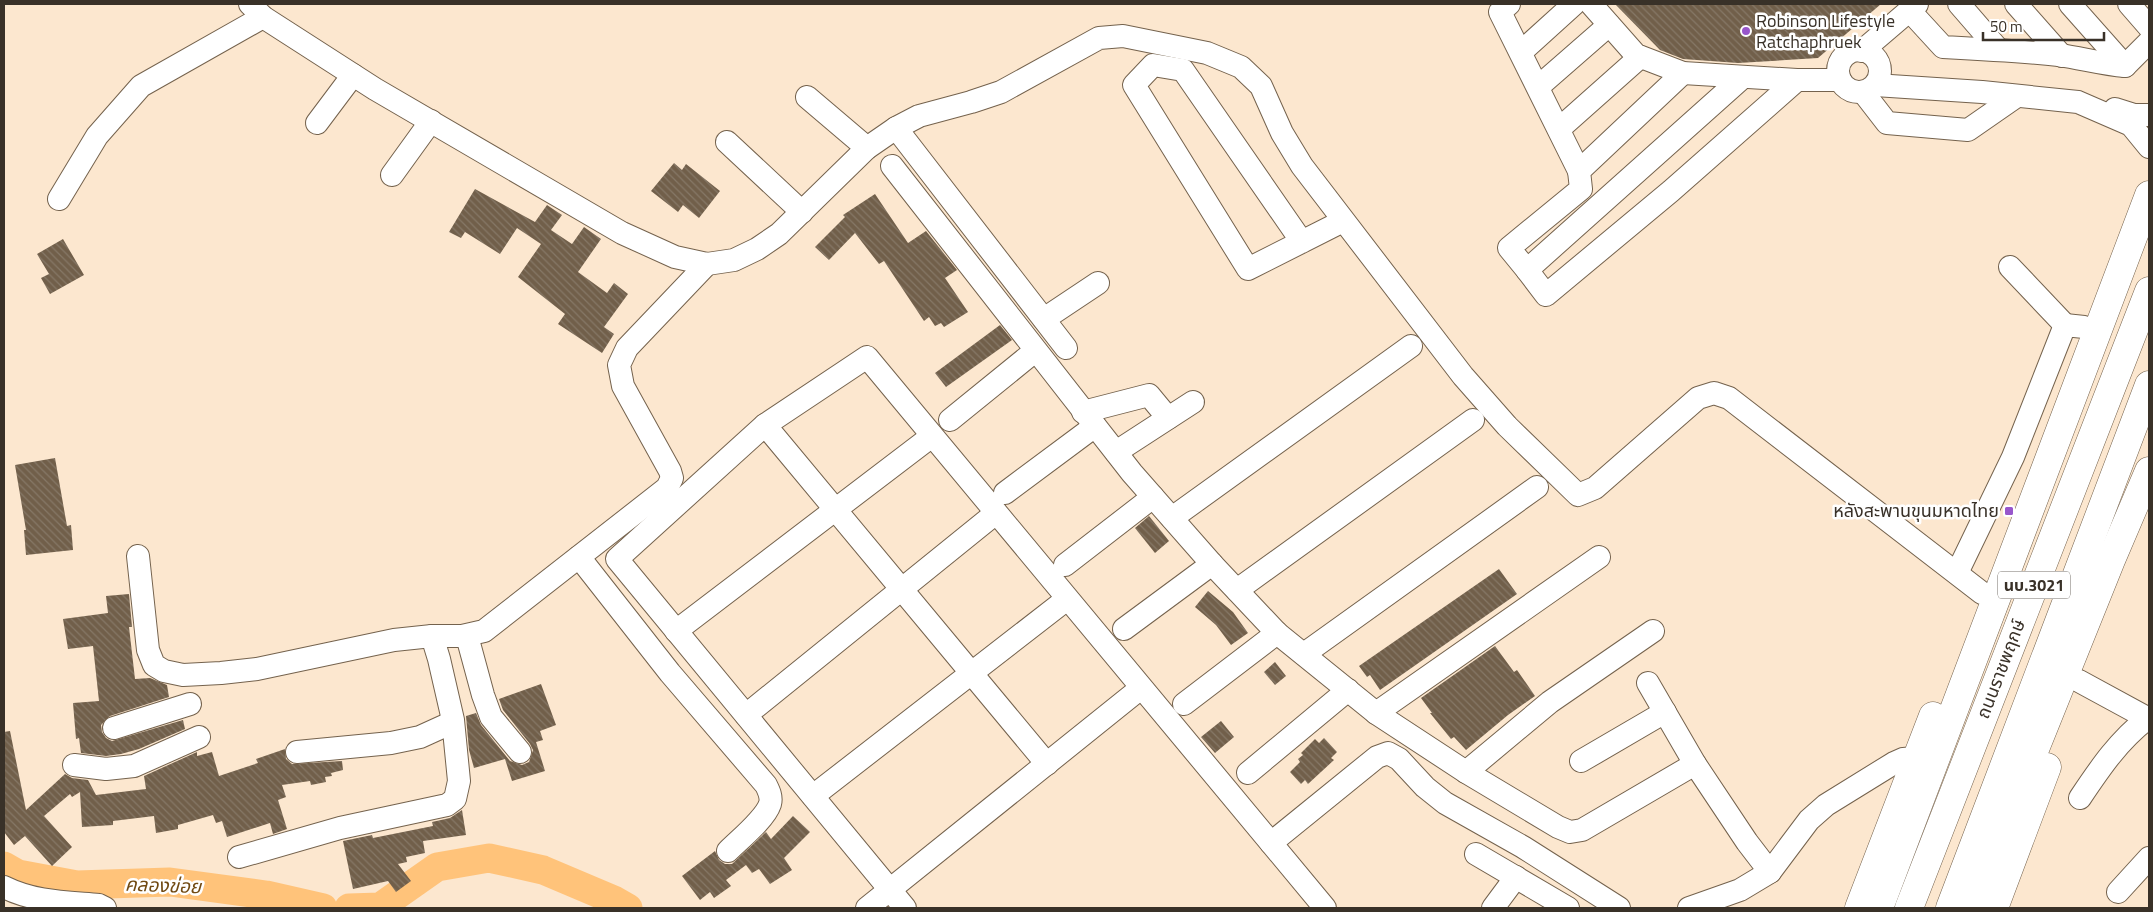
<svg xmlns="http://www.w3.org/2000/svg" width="2153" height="912" font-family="'Titillium Web','Noto Sans Thai',sans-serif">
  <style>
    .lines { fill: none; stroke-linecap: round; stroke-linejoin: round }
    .river { stroke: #ffc37a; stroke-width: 29 }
    .building { fill: url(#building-back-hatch) }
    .minor-casing { stroke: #74624d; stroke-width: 24 }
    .major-casing { stroke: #74624d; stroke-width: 29 }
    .minor { stroke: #fff; stroke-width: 22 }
    .major { stroke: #fff; stroke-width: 28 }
    .poi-dot { fill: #9856cb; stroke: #fff; stroke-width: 2 }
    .labels { text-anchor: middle; stroke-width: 5; stroke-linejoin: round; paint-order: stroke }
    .shield { fill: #fff; stroke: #746f68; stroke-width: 1 }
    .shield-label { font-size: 16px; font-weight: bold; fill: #393128 }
    .poi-label { font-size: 18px; fill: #393128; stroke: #fff; text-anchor: start }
    .street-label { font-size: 18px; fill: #393128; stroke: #fff }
    .water-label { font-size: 19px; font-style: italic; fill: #714a13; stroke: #fff }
  </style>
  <defs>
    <pattern id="building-back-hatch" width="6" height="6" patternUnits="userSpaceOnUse" patternTransform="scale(1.25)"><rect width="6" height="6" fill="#715f4a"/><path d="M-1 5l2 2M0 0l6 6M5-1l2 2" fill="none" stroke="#867867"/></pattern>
  </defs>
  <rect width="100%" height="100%" fill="#fce7cf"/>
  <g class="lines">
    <g class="river">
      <polyline points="4,866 18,874 77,885 170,882 266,895 323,908"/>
      <polyline points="349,908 380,907 437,867 489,858 543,870 614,900 628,908"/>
    </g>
  </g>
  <g class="building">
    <polygon points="1615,4 1881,4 1818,58 1738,63 1683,59 1660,50"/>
    <polygon points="674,163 682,170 686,164 720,191 699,218 683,205 678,212 651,191"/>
    <polygon points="475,189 535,222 547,205 562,215 551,230 572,244 584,227 601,239 578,272 607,293 614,283 628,294 604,327 614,334 602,353 558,324 565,314 518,277 541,244 517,228 500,254 465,232 461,238 449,232"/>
    <polygon points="875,194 908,243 926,231 957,270 945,278 968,312 944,327 941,323 935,326 929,317 924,321 884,261 879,264 855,233 829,260 815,247 845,217 843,215"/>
    <polygon points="63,239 84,275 50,294 41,278 49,274 37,254"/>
    <polygon points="1000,325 1012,340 946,387 935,373"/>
    <polygon points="55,458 67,526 71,525 73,550 26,555 24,530 26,530 15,465"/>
    <polygon points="1149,516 1169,541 1155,553 1135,528"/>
    <polygon points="1499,569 1517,594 1380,690 1370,675 1367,677 1359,666"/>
    <polygon points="1208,591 1233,612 1248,633 1231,645 1216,625 1195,607"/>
    <polygon points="129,594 132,627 129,627 135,679 150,678 167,685 169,697 110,716 101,725 102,732 106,738 112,741 183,720 185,729 139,749 121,754 106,756 81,753 79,738 76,739 73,703 99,701 93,646 68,649 63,619 108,613 106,596"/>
    <polygon points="1495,646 1514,672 1517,670 1535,696 1508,715 1466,750 1454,737 1451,739 1430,713 1432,713 1421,698"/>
    <polygon points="1275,662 1286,676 1275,685 1264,672"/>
    <polygon points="541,684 556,725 540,731 543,740 536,742 545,771 512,781 505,759 474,768 469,750 466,716 476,713 481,725 510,761 522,765 529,762 533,750 530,744 503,710 499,699"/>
    <polygon points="1221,721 1234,737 1215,753 1201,737"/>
    <polygon points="10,731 26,810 65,774 72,778 88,780 96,795 146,789 144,776 197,752 197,756 212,752 219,776 258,763 256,759 285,749 286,759 292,764 342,761 343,770 331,773 332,776 325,777 326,782 311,785 310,781 282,785 286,797 278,800 287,829 273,834 270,823 227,837 222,821 216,823 213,815 178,825 178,829 156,833 154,816 113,821 113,825 82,827 80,792 72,797 70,794 44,816 72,847 52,866 25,836 14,845 4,832 4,732"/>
    <polygon points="1324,738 1337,752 1331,758 1334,760 1308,784 1305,780 1301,784 1290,772 1300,762 1298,759 1303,755 1301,753 1315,739 1319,743"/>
    <polygon points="462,810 466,835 423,841 425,853 406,857 407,862 398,864 411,881 396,892 388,881 353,889 343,841 372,835 373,838 433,826 432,822 450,818"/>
    <polygon points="793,816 810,832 784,858 792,870 770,884 759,869 752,873 746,865 726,880 731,886 714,898 710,892 700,900 682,876 715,851 719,860 725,864 732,864 766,832 771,839"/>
  </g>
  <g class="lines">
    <g class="minor-casing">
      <g id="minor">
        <polyline points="250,4 263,17 375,89 622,233 675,257 707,264 734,260 757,249 779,234 867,148 896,128 919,116 971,102 1001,92 1099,38 1123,36 1207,53 1241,67 1261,86 1282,133 1302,166 1463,376 1507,426 1578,495 1595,488 1698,398 1714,393 1729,398 1982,593"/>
        <polyline points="1509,4 1500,12 1579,171"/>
        <polyline points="1591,4 1636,55 1683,73 1797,80 1840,80"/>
        <polyline points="1959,4 1998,49"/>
        <polyline points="2016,4 2062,56"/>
        <polyline points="2070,4 2125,66"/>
        <polyline points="2129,4 2149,27"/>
        <path d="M1909 10 1943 47C1982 49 2021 51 2059 55 2081 58 2102 64 2125 66L2149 42"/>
        <circle cx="1859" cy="71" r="21"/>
        <polyline points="1862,51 1917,4"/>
        <polyline points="1521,52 1574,4"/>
        <polyline points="1743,77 1527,270 1546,295 1671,191 1797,80"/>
        <polyline points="1875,85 1982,92 2078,102 2131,125 2149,147"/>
        <polyline points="1538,87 1609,25"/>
        <polyline points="1863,92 1887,123 1968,130 2017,96"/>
        <polyline points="807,97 867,148"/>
        <polyline points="2115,109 2134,115 2149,115"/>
        <polyline points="317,123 353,75"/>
        <polyline points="896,128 1066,348"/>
        <polyline points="1559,129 1640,57"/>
        <polyline points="727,142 802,212"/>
        <polyline points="892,166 1132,473 1212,564 1277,633 1376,713 1466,772 1558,827 1570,832 1582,830 1695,764 1747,842 1770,872"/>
        <polyline points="392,175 431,121"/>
        <polyline points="59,199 97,136 141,86 263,17"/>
        <polyline points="1302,242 1183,70 1153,65 1134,85 1248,269 1343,221"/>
        <polyline points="2010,267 2065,325"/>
        <polyline points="1527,270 1509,248 1581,189 1579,171 1683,73"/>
        <polyline points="1044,319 1098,283"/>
        <polyline points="1083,412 1149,395 1168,418"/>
        <polyline points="950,420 1035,351"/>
        <polyline points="765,425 1047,764"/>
        <polyline points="1116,452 1193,402"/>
        <polyline points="1005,493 1095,426"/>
        <polyline points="1172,518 1411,346"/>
        <polyline points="138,556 148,650 154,665 164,671 183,675 221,673 257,669 394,640 432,636 462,636 484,631 667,488 672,478 670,471 623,386 619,365 627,348 707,264"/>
        <path d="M579 557 670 673 766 785C769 791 772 797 770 804 765 819 740 839 728 851"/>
        <polyline points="1065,565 1153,497"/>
        <polyline points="1957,573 2013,457 2065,325 2084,327 2096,333"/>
        <polyline points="1237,590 1473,420"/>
        <polyline points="1124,629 1212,564"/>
        <polyline points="676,631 932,436"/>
        <polyline points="467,636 483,695 491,717 520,752"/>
        <polyline points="1304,654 1537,487"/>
        <polyline points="2079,681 2149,719"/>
        <polyline points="1648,683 1695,764"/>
        <polyline points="1184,704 1277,633"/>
        <polyline points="1376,713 1599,557"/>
        <polyline points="746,715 996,513"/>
        <polyline points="114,728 190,704"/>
        <polyline points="297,752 391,743 420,737 453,722"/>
        <polyline points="1581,761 1665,712"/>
        <polyline points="74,765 106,769 134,766 199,737"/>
        <polyline points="1466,772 1550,702 1653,631"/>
        <polyline points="1248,773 1348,690"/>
        <polyline points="813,796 1067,599"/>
        <path d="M2080 798C2100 768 2119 740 2148 718"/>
        <polyline points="1271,843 1377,757 1388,753 1399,759 1425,787 1445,803 1523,847 1619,908"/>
        <polyline points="1476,854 1568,908"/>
        <polyline points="239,857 340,828 447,805 455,799 459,781 453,720 439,659 432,636"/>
        <path d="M4 887C34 902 65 902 99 905L105 908"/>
        <polyline points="2118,892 2149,858"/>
        <polyline points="867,908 1141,688"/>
        <polyline points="905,908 617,559 765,425 867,357 1325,908"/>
        <polyline points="1493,908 1516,877"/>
        <polyline points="1689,908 1740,890 1770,872 1809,820 1826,805 1894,763 1903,759 1916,758"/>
      </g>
    </g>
    <g class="major-casing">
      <g id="major">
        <polyline points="1859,908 1933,716"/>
        <polyline points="1879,908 2149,195"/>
        <polyline points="1909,908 2149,291"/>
        <polyline points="1950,908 2149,385"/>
        <polyline points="1971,908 2111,560 2149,471"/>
        <polyline points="1994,908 2047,767"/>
      </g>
    </g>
    <use href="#minor" class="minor"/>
    <use href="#major" class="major"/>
  </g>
  <g class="poi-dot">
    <circle cx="1746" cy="31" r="5"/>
    <rect x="2004" y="506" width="10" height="10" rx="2.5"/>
  </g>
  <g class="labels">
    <rect class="shield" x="1998" y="571.5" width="72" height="27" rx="4"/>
    <g class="shield-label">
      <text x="2034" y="591">นบ.3021</text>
    </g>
    <g class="poi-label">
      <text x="1756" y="27">Robinson Lifestyle<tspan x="1756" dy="21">Ratchaphruek</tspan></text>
      <text x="1999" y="517" text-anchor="end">หลังสะพานขุนมหาดไทย</text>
    </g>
    <g class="street-label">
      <text transform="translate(2001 669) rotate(-69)" y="6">ถนนราชพฤกษ์</text>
    </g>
    <g class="water-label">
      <text transform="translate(163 885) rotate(2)" y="7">คลองข่อย</text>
    </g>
  </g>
  <rect width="2153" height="912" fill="none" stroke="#393128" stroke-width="10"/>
  <path d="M1983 32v8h121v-8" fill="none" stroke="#393128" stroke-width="2.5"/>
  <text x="1990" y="32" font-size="15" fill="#393128" stroke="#ffffff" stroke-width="4" paint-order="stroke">50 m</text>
</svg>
